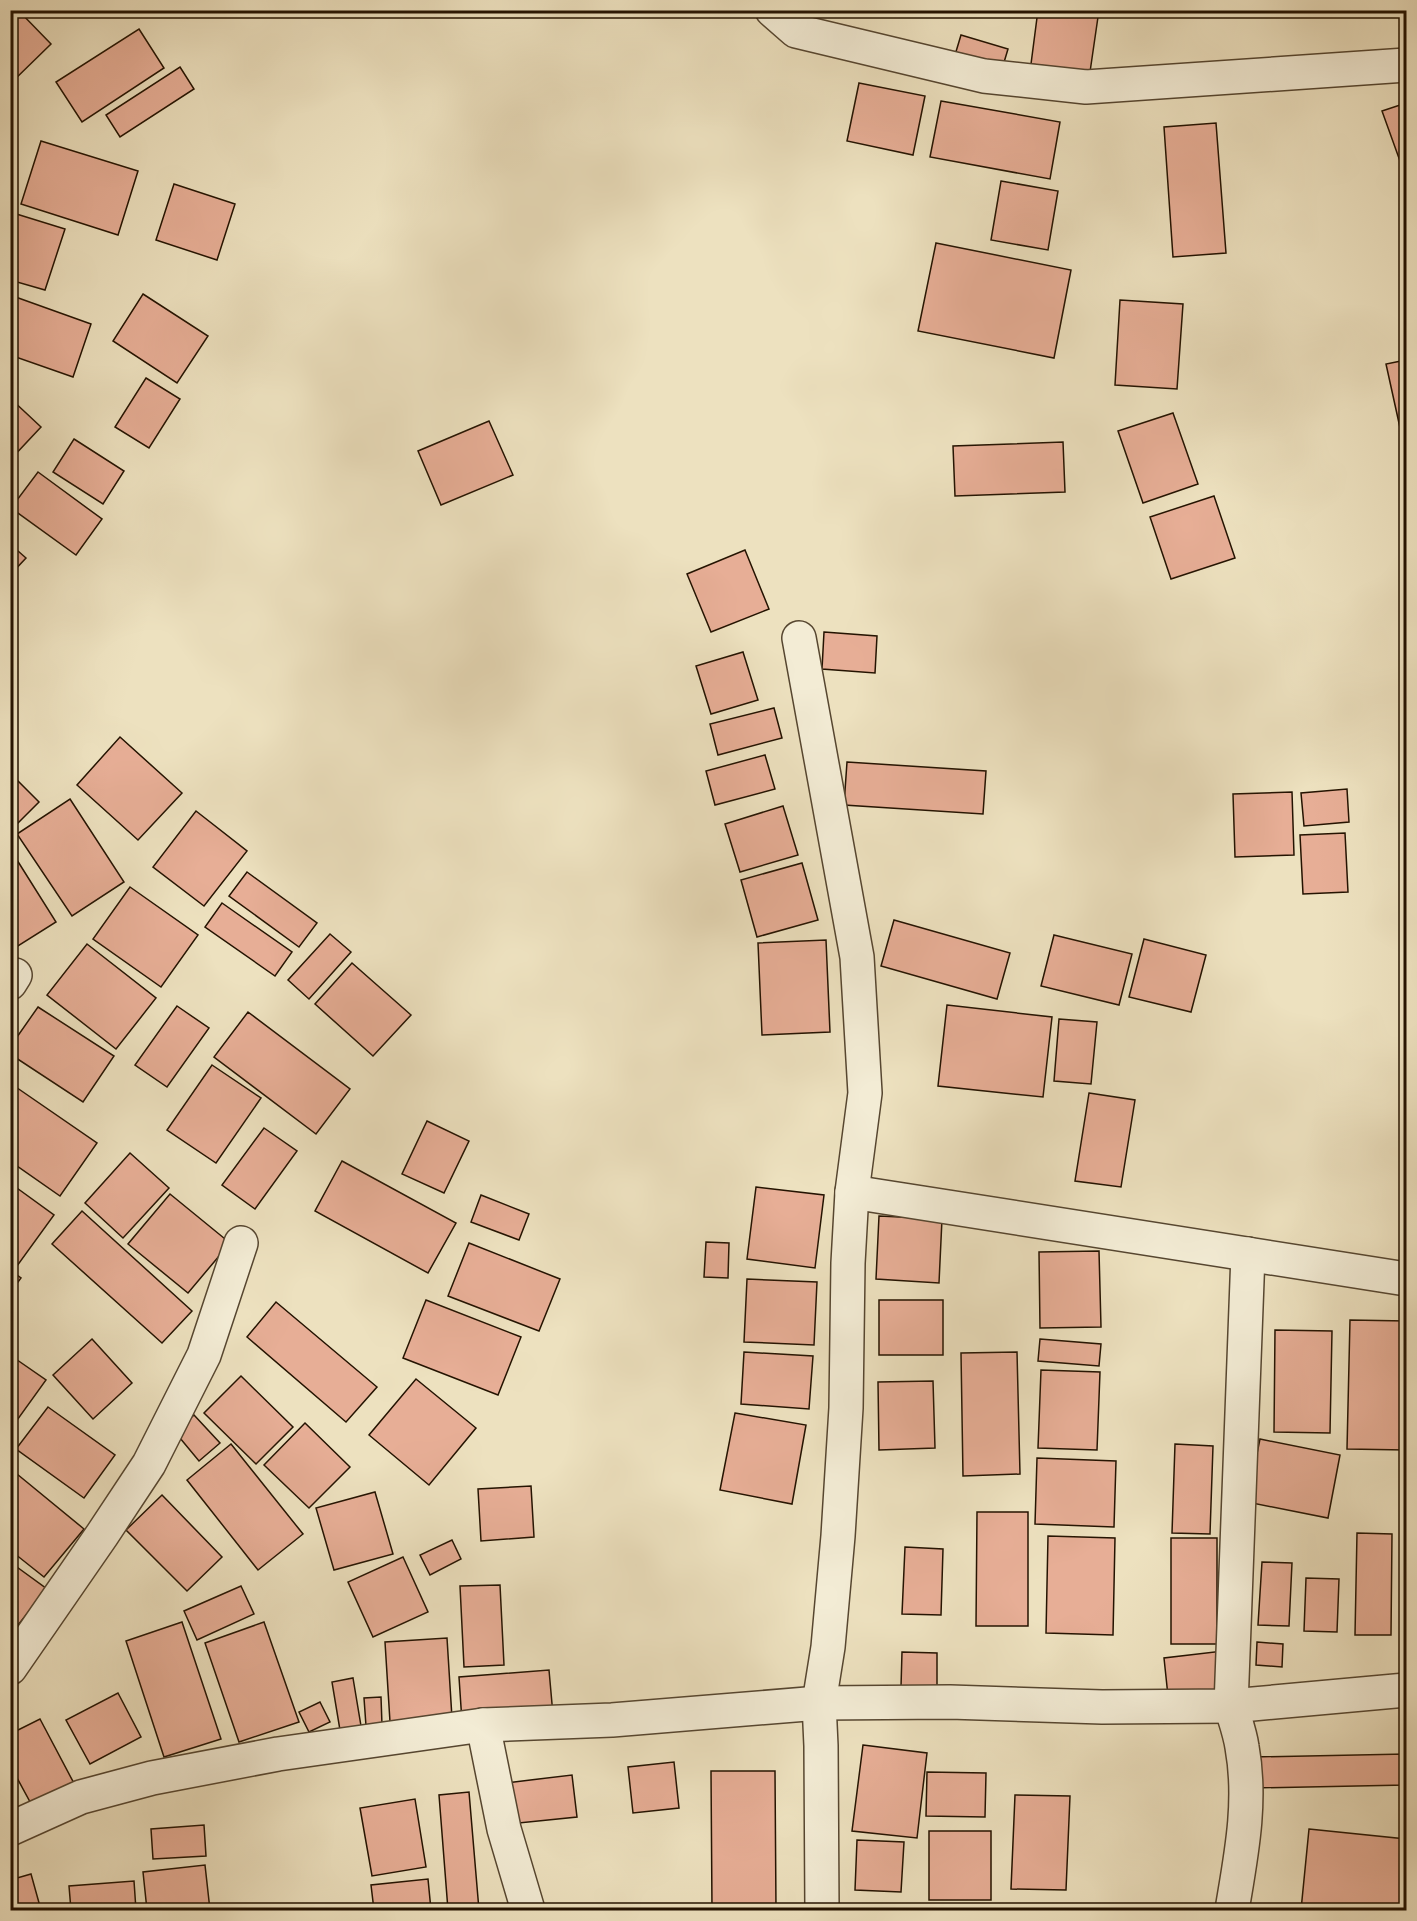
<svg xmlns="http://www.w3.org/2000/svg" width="1417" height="1921" font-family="Vollkorn,serif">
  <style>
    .building { fill: #e7ae96; stroke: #241301; stroke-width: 1.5 }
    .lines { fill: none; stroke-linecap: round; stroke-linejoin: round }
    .street-casing { stroke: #564630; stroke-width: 36 }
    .street { stroke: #f3ecd5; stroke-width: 33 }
  </style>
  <rect width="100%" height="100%" fill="#ede1bf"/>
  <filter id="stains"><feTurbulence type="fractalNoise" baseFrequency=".00333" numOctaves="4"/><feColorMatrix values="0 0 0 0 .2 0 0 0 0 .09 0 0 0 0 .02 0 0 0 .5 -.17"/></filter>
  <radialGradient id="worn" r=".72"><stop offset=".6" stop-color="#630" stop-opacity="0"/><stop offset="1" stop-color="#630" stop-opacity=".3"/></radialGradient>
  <g class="building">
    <polygon points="10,10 18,10 51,44 11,83"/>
    <rect x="889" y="10" width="49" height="7"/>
    <polygon points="1038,10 1099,10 1090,72 1031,64"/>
    <polygon points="139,29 164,68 82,122 56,82"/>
    <polygon points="961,35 1008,49 1002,69 955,55"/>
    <polygon points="180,67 194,89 120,137 106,115"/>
    <polygon points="859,83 925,96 913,155 847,141"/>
    <polygon points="941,101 1060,122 1050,179 930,157"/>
    <polygon points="1406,103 1406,174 1405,175 1382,111"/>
    <polygon points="1216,123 1226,253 1173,257 1164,127"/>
    <polygon points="41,141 138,171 118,235 21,204"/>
    <polygon points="1001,181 1058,191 1048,250 991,240"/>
    <polygon points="174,184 235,204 217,260 156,240"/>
    <polygon points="10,212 65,229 45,290 10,280"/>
    <polygon points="936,243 1071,270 1054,358 918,331"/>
    <polygon points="143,294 208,336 177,383 113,341"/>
    <polygon points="10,295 91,324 73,377 10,355"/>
    <polygon points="1120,300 1183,304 1177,389 1115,385"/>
    <polygon points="1406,360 1406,455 1386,364"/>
    <polygon points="146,378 180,399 149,448 115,427"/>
    <polygon points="10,398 41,427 10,460"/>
    <polygon points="1173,413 1198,484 1143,503 1118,431"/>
    <polygon points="489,421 513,475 441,505 418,451"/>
    <polygon points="74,439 124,471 103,504 53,472"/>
    <polygon points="1063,442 1065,492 955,496 953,446"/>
    <polygon points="38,472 102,519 76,555 11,508"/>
    <polygon points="1214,496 1235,558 1171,579 1150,517"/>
    <polygon points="10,544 26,558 10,575"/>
    <polygon points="745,550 769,609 711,632 687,574"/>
    <polygon points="824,632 877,636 875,673 822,669"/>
    <polygon points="743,652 758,700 711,714 696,666"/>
    <polygon points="774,708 782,738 718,755 710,724"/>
    <polygon points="120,737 182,793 138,840 77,785"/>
    <polygon points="765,755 775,789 715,805 706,771"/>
    <polygon points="847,762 986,771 983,814 844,805"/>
    <polygon points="12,775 39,802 12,829 10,827"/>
    <polygon points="1347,789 1349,822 1304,826 1301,793"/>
    <polygon points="1292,792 1294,855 1235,857 1233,794"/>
    <polygon points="70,799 124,882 72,916 17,834"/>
    <polygon points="783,806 798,855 740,872 725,824"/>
    <polygon points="196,811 247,851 204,906 153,867"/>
    <polygon points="1345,833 1348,892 1303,894 1300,835"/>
    <polygon points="17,860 56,922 10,951 10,864"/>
    <polygon points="802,863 818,920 757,937 741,880"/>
    <polygon points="247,872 317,923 299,947 229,896"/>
    <polygon points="130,887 198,935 161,987 93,939"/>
    <polygon points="222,903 292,952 275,976 205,927"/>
    <polygon points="894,920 1010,953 997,999 881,966"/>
    <polygon points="330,934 351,952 309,999 288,980"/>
    <polygon points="1054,935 1132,954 1119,1005 1041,986"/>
    <polygon points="1144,939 1206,955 1191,1012 1129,997"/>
    <polygon points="826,940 830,1032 762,1035 758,943"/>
    <polygon points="87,944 156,998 116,1049 47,995"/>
    <polygon points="352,963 411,1015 373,1056 315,1004"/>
    <polygon points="947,1005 1052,1017 1043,1097 938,1086"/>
    <polygon points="177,1006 209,1028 167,1087 135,1065"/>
    <polygon points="38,1007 114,1056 83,1102 10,1054 10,1047"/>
    <polygon points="248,1012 350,1089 316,1134 214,1057"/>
    <polygon points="1059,1019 1097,1022 1091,1084 1054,1081"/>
    <polygon points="212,1065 261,1098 216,1163 167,1130"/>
    <polygon points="10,1083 97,1143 60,1196 10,1161"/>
    <polygon points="1089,1093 1135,1100 1121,1187 1075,1181"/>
    <polygon points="427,1121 469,1141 444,1193 402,1174"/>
    <polygon points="264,1128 297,1151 255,1209 222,1185"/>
    <polygon points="130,1153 169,1188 123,1238 85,1203"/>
    <polygon points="342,1161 456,1223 428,1273 315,1211"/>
    <polygon points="10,1183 54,1215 17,1266 10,1261"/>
    <polygon points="756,1187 824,1195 815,1268 747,1259"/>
    <polygon points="170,1194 230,1243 188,1293 128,1244"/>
    <polygon points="481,1195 529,1214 519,1240 471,1222"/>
    <polygon points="82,1211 192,1311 162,1343 52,1244"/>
    <polygon points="879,1216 942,1219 939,1283 876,1279"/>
    <polygon points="706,1242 729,1243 728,1278 704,1277"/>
    <polygon points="469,1243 560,1279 539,1331 448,1296"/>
    <polygon points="1099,1251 1101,1327 1040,1328 1039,1252"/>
    <polygon points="10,1270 21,1278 10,1293"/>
    <polygon points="747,1279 817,1282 814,1345 744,1342"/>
    <polygon points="426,1300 521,1337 498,1395 403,1358"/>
    <rect x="879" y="1300" width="64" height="55"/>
    <polygon points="276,1302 377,1387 346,1422 247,1337"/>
    <polygon points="1350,1320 1406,1321 1406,1450 1347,1449"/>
    <polygon points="1275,1330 1332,1331 1330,1433 1274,1432"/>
    <polygon points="92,1339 132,1383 93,1419 53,1375"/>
    <polygon points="1040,1339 1101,1344 1099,1366 1038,1361"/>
    <polygon points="744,1352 813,1356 809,1409 741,1404"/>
    <polygon points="1017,1352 1020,1474 963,1476 961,1353"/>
    <polygon points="10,1355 46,1380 10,1430"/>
    <polygon points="1041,1370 1100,1372 1097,1450 1038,1448"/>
    <polygon points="241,1376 293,1427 256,1464 204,1413"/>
    <polygon points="416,1379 476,1428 429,1485 369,1435"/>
    <polygon points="933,1381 935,1448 879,1450 878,1382"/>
    <polygon points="48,1407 115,1455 84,1498 16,1449"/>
    <polygon points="735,1413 806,1425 792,1504 720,1490"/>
    <polygon points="194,1415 220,1443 199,1461 175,1432"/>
    <polygon points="305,1423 350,1467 309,1508 264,1465"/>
    <polygon points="1260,1439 1340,1455 1328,1518 1247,1502"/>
    <polygon points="231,1444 303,1534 258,1570 187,1480"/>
    <polygon points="1175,1444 1213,1446 1210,1534 1172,1533"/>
    <polygon points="1037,1458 1116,1461 1114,1527 1035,1524"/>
    <polygon points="17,1474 84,1529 44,1577 10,1550 10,1482"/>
    <polygon points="531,1486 534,1537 481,1541 478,1489"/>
    <polygon points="375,1492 393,1554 334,1570 316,1508"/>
    <polygon points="162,1495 222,1557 187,1591 126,1530"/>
    <polygon points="977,1512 1028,1512 1028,1626 976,1626"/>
    <polygon points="1357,1533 1392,1534 1391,1635 1355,1635"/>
    <polygon points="1048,1536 1115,1538 1113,1635 1046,1633"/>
    <rect x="1171" y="1538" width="46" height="106"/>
    <polygon points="452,1540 461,1559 430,1575 420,1555"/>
    <rect x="1402" y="1540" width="4" height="95"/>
    <polygon points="905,1547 943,1549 941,1615 902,1614"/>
    <polygon points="403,1557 428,1612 373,1637 348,1582"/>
    <polygon points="10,1562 47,1589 10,1635"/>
    <polygon points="1262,1562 1292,1563 1289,1626 1258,1625"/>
    <polygon points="1306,1578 1339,1579 1337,1632 1304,1631"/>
    <polygon points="500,1585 504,1665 464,1667 460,1586"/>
    <polygon points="241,1586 254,1614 197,1640 184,1611"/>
    <polygon points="182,1622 221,1739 164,1757 126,1641"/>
    <polygon points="264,1622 299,1722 239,1742 205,1643"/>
    <polygon points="447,1638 452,1718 390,1722 385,1642"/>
    <polygon points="1257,1642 1283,1644 1282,1667 1256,1665"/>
    <polygon points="1223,1651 1227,1690 1168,1696 1164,1658"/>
    <polygon points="902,1652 937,1653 937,1688 901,1687"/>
    <polygon points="549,1670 553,1715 462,1722 459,1677"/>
    <polygon points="353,1678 362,1732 341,1736 332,1682"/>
    <polygon points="118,1693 141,1737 90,1764 66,1720"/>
    <polygon points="381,1697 382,1725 366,1726 364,1698"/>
    <polygon points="320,1702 330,1722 309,1732 299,1712"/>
    <polygon points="40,1719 77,1789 35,1811 10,1765 10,1734"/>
    <polygon points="863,1745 927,1753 917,1838 852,1831"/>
    <polygon points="1406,1754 1406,1785 1252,1788 1252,1757"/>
    <polygon points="674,1762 679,1808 633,1813 628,1767"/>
    <polygon points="711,1771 775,1771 776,1910 712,1910"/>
    <polygon points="927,1772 986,1773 985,1817 926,1816"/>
    <polygon points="572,1775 577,1817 509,1824 505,1783"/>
    <polygon points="469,1792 479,1910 448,1910 439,1795"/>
    <polygon points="1015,1795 1070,1796 1066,1890 1011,1889"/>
    <polygon points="415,1799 426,1867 372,1876 360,1808"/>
    <polygon points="204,1825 206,1856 153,1859 151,1829"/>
    <polygon points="1309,1829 1406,1839 1406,1910 1301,1910"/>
    <rect x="929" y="1831" width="62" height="69"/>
    <polygon points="857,1840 904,1842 901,1892 855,1890"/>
    <polygon points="205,1865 210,1910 147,1910 143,1872"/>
    <polygon points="31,1874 41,1910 10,1910 10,1880"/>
    <polygon points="428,1879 431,1910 374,1910 371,1885"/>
    <polygon points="134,1881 136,1910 71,1910 69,1886"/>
    <polygon points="582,1905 583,1910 558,1910 558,1906"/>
  </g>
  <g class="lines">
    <g class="street-casing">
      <g id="street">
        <polyline points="772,10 796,31 984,76 1086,87 1406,65"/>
        <polyline points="799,638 857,957 865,1093 852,1192 848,1263 846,1408 838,1536 828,1647 819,1703 821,1746 822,1910"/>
        <polyline points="10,983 15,975"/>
        <polyline points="852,1192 1406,1279"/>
        <polyline points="10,1668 102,1535 149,1464 204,1355 241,1243"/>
        <polyline points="483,1725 504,1829 528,1910"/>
        <polyline points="10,1829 81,1797 152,1778 278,1754 483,1725 612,1720 819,1703 950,1702 1102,1707 1231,1706 1406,1690"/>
        <path d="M1232 1910C1241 1856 1252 1802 1242 1747 1240 1733 1235 1720 1231 1706L1248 1254"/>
      </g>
    </g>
    <use href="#street" class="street"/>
  </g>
  <rect width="1417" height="1921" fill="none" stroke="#ede1bf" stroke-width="36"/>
  <rect x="12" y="12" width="1393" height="1897" fill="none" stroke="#241301" stroke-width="3"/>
  <rect x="18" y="18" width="1381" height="1885" fill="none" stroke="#241301" stroke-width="1.5"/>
  <rect width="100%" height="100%" filter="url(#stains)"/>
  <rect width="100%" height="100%" fill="url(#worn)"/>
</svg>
